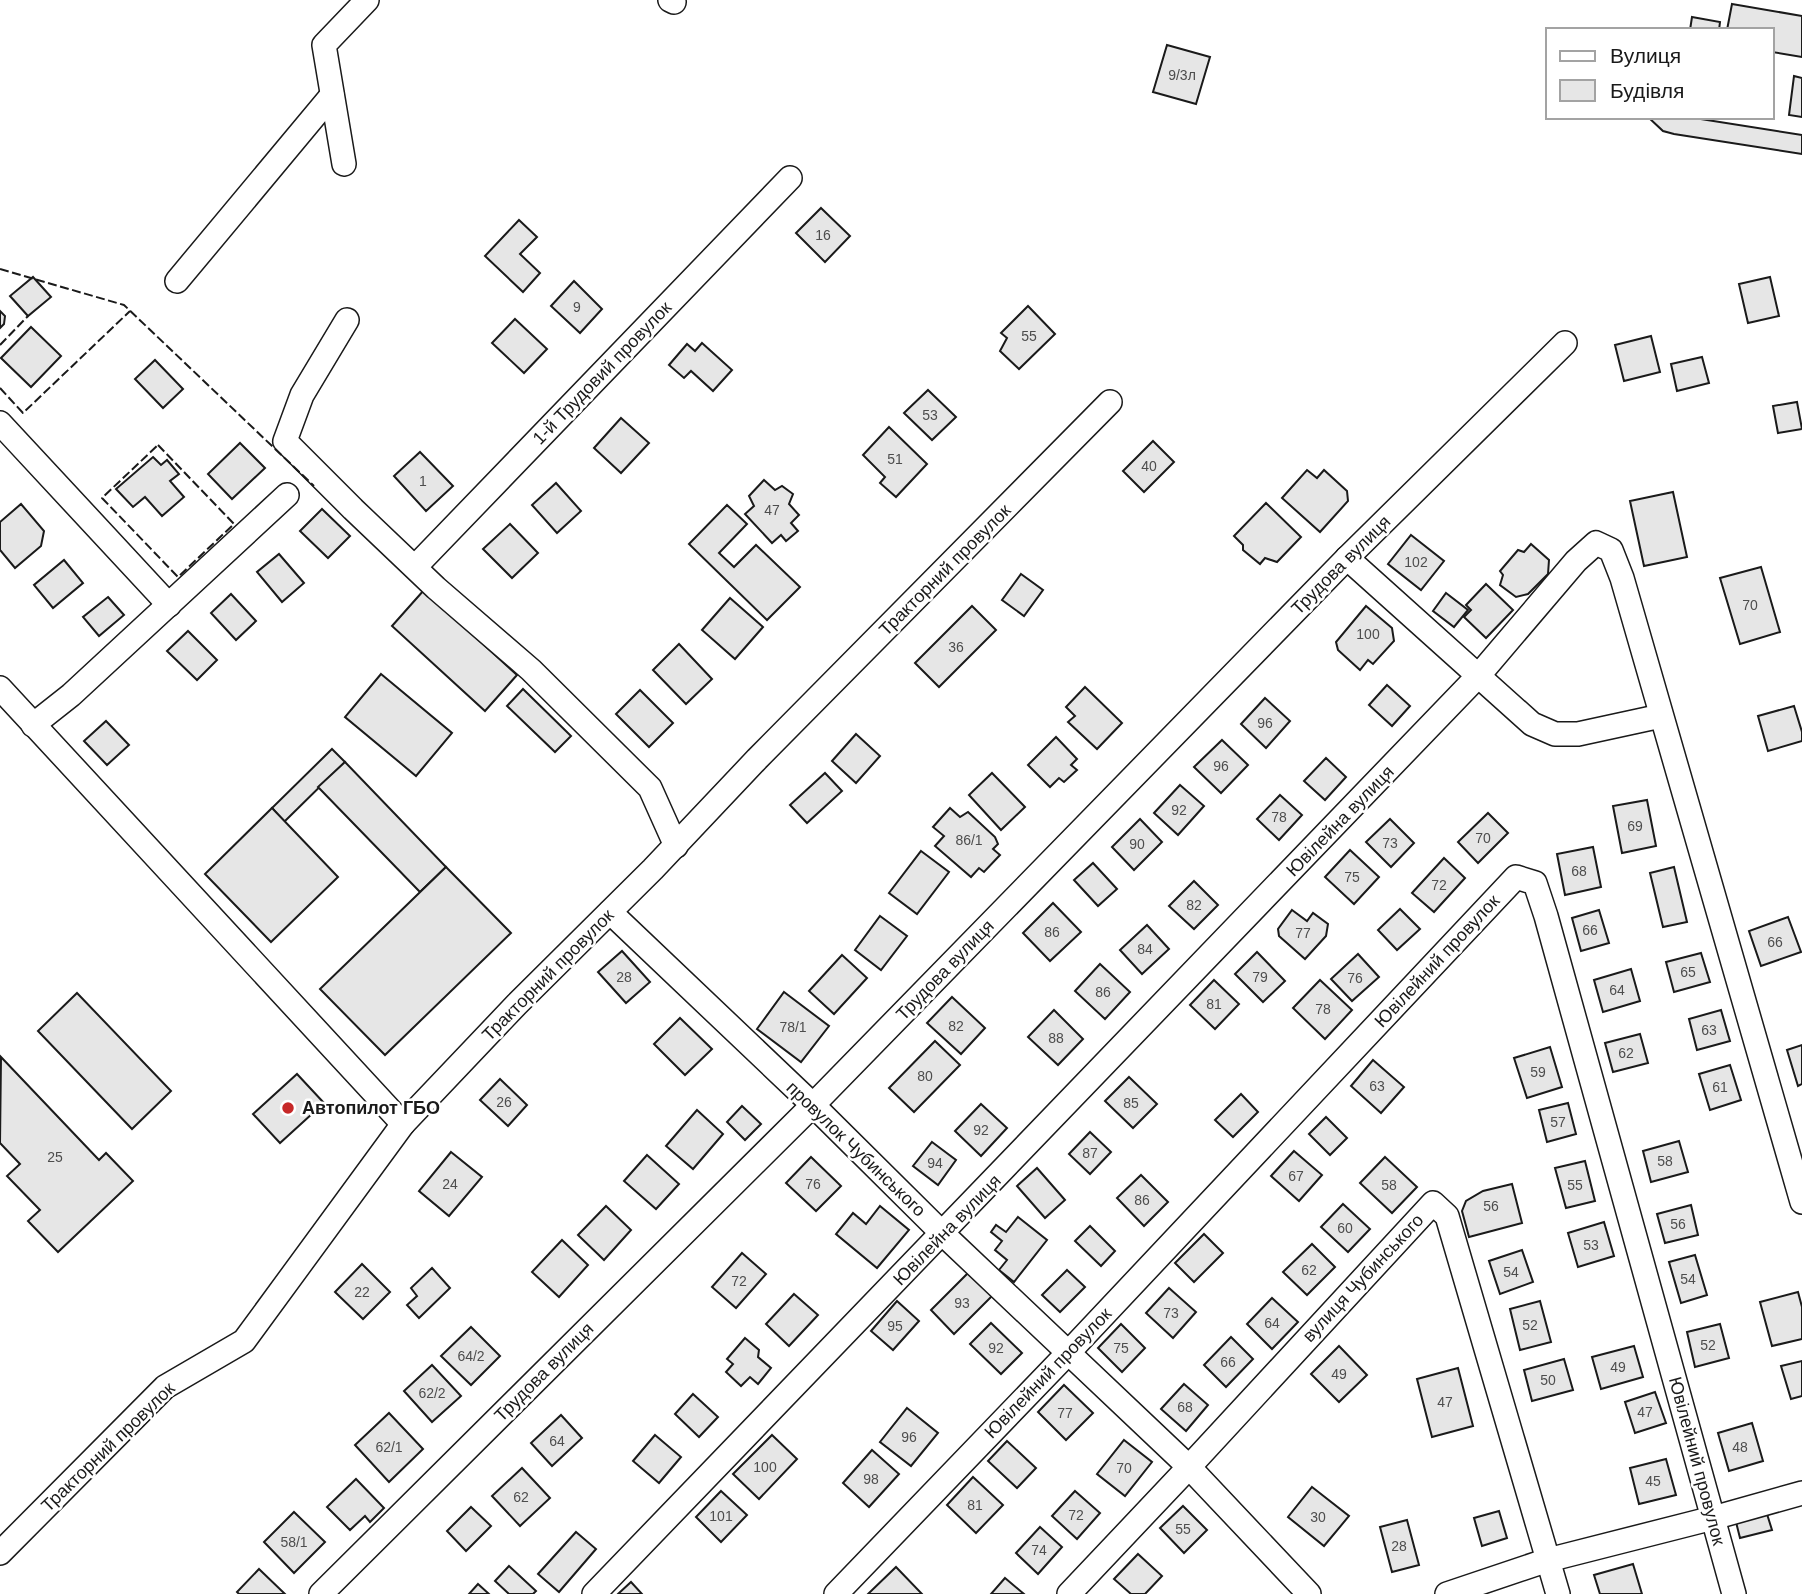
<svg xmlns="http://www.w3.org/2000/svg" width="1802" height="1594" font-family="Arial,sans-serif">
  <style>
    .building { fill: #e6e6e6; stroke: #1a1a1a; stroke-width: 2 }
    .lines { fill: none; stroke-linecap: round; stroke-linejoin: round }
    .minor-casing { stroke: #1a1a1a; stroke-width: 26 }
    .minor { stroke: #fff; stroke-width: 23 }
    .fence { stroke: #1a1a1a; stroke-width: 2; stroke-dasharray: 9 3.5; stroke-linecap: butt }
    .poi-dot { fill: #c62828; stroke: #fff; stroke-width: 2.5 }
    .labels { text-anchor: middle; stroke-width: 5; stroke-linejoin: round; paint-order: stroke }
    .number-label { font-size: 14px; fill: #4d4d4d }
    .street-label { font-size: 18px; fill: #1a1a1a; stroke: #fff }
    .poi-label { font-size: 18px; font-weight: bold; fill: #1a1a1a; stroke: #fff; text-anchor: start }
  </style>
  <rect width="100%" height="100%" fill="#fff"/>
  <g class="building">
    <polygon points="1732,4 1802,16 1802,57 1772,52 1772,30 1727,30"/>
    <polygon points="1692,17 1720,22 1719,30 1690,30"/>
    <polygon points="1167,45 1210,57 1196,104 1153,92"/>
    <polygon points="1794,76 1802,78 1802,117 1789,115"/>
    <polygon points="1648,117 1688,117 1802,135 1802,154 1674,134 1663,131"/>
    <polygon points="821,208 850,236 825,262 796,233"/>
    <polygon points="519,220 537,237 520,254 540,273 523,292 485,256"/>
    <polygon points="33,277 51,297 28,316 10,296"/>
    <polygon points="1770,277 1779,316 1748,323 1739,284"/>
    <polygon points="574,281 602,309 580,333 551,306"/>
    <polygon points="1028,306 1055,334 1019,369 1000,351 1007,338 1001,333"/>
    <polygon points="0,311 5,316 4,324 0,328"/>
    <polygon points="515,319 547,349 524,373 492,343"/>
    <polygon points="31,327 61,356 31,387 1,358"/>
    <polygon points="1651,336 1660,372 1624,381 1615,345"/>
    <polygon points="702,343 732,370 713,391 691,371 684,378 669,365 687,344 695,351"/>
    <polygon points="1702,357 1709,383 1677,391 1671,364"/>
    <polygon points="155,360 183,389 163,408 135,379"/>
    <polygon points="928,390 956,417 932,440 904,413"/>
    <polygon points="1797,402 1802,429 1778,433 1773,406"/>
    <polygon points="621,418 649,443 621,473 594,448"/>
    <polygon points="889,427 927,464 896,497 880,483 885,477 863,455"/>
    <polygon points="1153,441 1174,462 1144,492 1123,471"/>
    <polygon points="240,443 265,468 232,499 208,474"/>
    <polygon points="420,452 453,486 426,511 394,476"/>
    <polygon points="153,457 161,465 167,460 179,474 170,481 184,497 162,516 145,497 133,507 116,489"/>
    <polygon points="1307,470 1317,478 1324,470 1347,491 1348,501 1320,532 1282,498"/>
    <polygon points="764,480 775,490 782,486 793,494 789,504 799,515 791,523 798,531 786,541 781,535 772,543 745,514 754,506 749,496"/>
    <polygon points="556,483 581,511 557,533 532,505"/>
    <polygon points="1673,492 1687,557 1644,566 1630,501"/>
    <polygon points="1266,503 1301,537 1277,562 1265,558 1260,564 1243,550 1243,545 1234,536"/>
    <polygon points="21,504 44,531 41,546 15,568 0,550 0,522"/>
    <polygon points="727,505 747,524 719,553 734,567 756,545 800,587 767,620 689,544"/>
    <polygon points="322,509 350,536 328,558 300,531"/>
    <polygon points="510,524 538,553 512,578 483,549"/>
    <polygon points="1411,535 1444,561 1421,590 1388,564"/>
    <polygon points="1531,544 1549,560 1548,574 1528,594 1516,597 1500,585 1503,575 1500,571 1518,550 1524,552"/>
    <polygon points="279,554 304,583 282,602 257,572"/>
    <polygon points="64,560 83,583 53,608 34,585"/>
    <polygon points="1761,567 1780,632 1740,644 1720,578"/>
    <polygon points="1021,574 1043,590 1024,616 1002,600"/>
    <polygon points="1486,584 1513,610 1486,638 1464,617 1471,610 1466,605"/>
    <polygon points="424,590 517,675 485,711 392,626"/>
    <polygon points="1446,593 1468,610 1454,627 1433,611"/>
    <polygon points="231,594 256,621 236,640 211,613"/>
    <polygon points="108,597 124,615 99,636 83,617"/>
    <polygon points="730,598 763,627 735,659 702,630"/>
    <polygon points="972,606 996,630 939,687 915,663"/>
    <polygon points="1366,606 1392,628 1394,641 1373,664 1368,660 1360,670 1338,650 1336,642"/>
    <polygon points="188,631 217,660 197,680 167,651"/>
    <polygon points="679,644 712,679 686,704 653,670"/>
    <polygon points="381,674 452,733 416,776 345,717"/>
    <polygon points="1387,685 1410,706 1392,726 1369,705"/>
    <polygon points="1085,687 1122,723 1097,749 1068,722 1075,716 1066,707"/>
    <polygon points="523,689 571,736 555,752 507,706"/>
    <polygon points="640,690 673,723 649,747 616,714"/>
    <polygon points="1265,698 1290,721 1266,748 1241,724"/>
    <polygon points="1794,706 1802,732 1802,741 1768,751 1758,716"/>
    <polygon points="106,721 129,745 107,765 84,741"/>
    <polygon points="856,734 880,756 856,783 832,761"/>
    <polygon points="1056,737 1077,759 1071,765 1077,770 1064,782 1059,778 1050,787 1028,765"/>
    <polygon points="1222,740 1248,765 1221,793 1194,767"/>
    <polygon points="332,749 345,762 284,822 272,808"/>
    <polygon points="1326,758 1346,777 1325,800 1304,781"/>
    <polygon points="345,762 446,867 420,892 318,787"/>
    <polygon points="825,773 842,791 807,823 790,805"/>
    <polygon points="992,773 1025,807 1001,830 969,795"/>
    <polygon points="1180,785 1204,806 1178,835 1154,813"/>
    <polygon points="1280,795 1302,815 1279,840 1257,819"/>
    <polygon points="1647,800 1656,846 1622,853 1613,806"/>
    <polygon points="272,808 338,877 271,942 205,874"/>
    <polygon points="950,808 960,817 968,812 995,837 998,844 993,849 1000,855 984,872 979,868 971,877 935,846 944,836 933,827"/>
    <polygon points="1488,813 1508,833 1478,863 1458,842"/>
    <polygon points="1140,819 1162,842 1134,870 1112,847"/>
    <polygon points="1390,819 1414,843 1391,867 1366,842"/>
    <polygon points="1593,847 1601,887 1565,895 1557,854"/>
    <polygon points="1350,850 1379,877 1354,904 1325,877"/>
    <polygon points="921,851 949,872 917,914 889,893"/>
    <polygon points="1444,858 1465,878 1434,912 1412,893"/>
    <polygon points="1093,863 1117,889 1098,906 1074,880"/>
    <polygon points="446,867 511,933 385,1055 320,989"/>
    <polygon points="1674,867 1687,922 1663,927 1650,873"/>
    <polygon points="1194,881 1218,905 1194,929 1169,906"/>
    <polygon points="1053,903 1081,932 1050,961 1023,933"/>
    <polygon points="1400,909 1420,929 1397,950 1378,930"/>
    <polygon points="1292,910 1307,921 1313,913 1328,924 1326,936 1305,959 1279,936 1278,929"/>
    <polygon points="1599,910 1609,943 1581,951 1572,918"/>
    <polygon points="880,916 907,936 881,970 855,950"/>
    <polygon points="1788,917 1801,952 1761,966 1749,931"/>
    <polygon points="1147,925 1169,949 1142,974 1120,950"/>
    <polygon points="622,951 650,982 626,1003 598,972"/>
    <polygon points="1257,952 1285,981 1263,1002 1235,974"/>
    <polygon points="1701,953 1710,982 1674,992 1666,962"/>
    <polygon points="1358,954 1379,977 1352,1001 1331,979"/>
    <polygon points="842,955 867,978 834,1014 809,991"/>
    <polygon points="1100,964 1130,992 1105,1019 1075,991"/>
    <polygon points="1631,969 1640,1001 1603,1012 1594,980"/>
    <polygon points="1214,980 1239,1004 1215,1029 1190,1005"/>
    <polygon points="1320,980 1352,1010 1325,1039 1293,1008"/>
    <polygon points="784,992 829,1026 801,1062 757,1029"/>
    <polygon points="77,993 171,1091 132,1129 38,1031"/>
    <polygon points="952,997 985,1028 961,1054 927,1023"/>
    <polygon points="1054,1010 1083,1039 1058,1065 1028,1037"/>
    <polygon points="1721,1010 1730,1041 1697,1050 1689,1019"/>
    <polygon points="680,1018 712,1049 685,1075 654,1044"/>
    <polygon points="1640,1034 1648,1063 1613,1072 1605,1043"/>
    <polygon points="935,1041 960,1065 914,1112 889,1088"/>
    <polygon points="1802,1045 1802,1084 1798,1086 1787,1050"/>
    <polygon points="1550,1047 1562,1087 1527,1098 1514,1058"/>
    <polygon points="1,1057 99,1160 106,1153 133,1181 58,1252 28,1221 40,1210 7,1176 20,1164 0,1143"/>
    <polygon points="1373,1060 1404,1087 1381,1113 1351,1086"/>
    <polygon points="1730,1065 1741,1100 1710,1110 1699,1074"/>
    <polygon points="297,1074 324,1103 280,1143 253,1114"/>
    <polygon points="1129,1077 1157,1104 1133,1128 1105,1101"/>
    <polygon points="500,1079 527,1105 508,1126 480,1100"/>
    <polygon points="1241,1094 1258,1112 1233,1137 1215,1120"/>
    <polygon points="1568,1103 1576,1134 1547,1142 1539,1110"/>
    <polygon points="981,1104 1007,1128 981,1156 955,1131"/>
    <polygon points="742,1106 761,1124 745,1140 727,1122"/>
    <polygon points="697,1110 723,1134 693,1169 666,1146"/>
    <polygon points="1326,1117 1347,1138 1330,1155 1309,1134"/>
    <polygon points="1090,1132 1111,1152 1090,1174 1069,1154"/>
    <polygon points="1679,1141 1688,1172 1651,1182 1643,1151"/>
    <polygon points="932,1142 956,1160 938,1185 913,1166"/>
    <polygon points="1294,1151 1322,1175 1299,1201 1271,1176"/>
    <polygon points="451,1152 482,1177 449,1216 419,1191"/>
    <polygon points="647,1155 679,1184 656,1209 624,1181"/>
    <polygon points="811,1157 841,1186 816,1211 786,1183"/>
    <polygon points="1385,1157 1417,1187 1392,1213 1360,1183"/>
    <polygon points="1585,1161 1595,1201 1566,1208 1555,1168"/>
    <polygon points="1037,1168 1065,1200 1045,1218 1017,1186"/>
    <polygon points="1141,1175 1168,1202 1144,1226 1117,1198"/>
    <polygon points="1512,1184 1522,1223 1469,1237 1462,1211 1466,1201 1483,1191"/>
    <polygon points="1343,1204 1370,1229 1348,1252 1321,1227"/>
    <polygon points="1691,1205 1698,1235 1665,1243 1657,1214"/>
    <polygon points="606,1206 631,1230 604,1260 578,1235"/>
    <polygon points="880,1206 909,1230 877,1268 836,1234 853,1213 866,1224"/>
    <polygon points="1018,1217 1047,1240 1014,1282 999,1270 1007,1260 995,1250 1002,1241 991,1232 996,1225 1006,1232"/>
    <polygon points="1604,1222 1614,1256 1578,1267 1568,1233"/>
    <polygon points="1090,1226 1115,1251 1101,1266 1075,1241"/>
    <polygon points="1204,1234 1223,1253 1194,1282 1175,1263"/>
    <polygon points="562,1240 588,1265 559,1297 532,1272"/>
    <polygon points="1312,1244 1335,1267 1307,1295 1283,1272"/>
    <polygon points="1522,1250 1533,1282 1500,1294 1489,1261"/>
    <polygon points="742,1253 766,1274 736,1308 712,1287"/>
    <polygon points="1695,1255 1707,1295 1681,1303 1669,1262"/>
    <polygon points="362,1264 390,1292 363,1319 335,1292"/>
    <polygon points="432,1268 450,1288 419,1318 407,1305 417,1296 411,1288"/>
    <polygon points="1067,1270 1085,1287 1060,1312 1042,1295"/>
    <polygon points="968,1273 992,1296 954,1334 931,1310"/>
    <polygon points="1169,1288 1196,1312 1173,1338 1146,1313"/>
    <polygon points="1798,1292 1802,1307 1802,1339 1772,1346 1760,1302"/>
    <polygon points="794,1294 818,1315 789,1346 766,1324"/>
    <polygon points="1272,1298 1298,1322 1272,1349 1247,1324"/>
    <polygon points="897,1301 919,1321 893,1350 871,1331"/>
    <polygon points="1540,1301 1551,1342 1520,1350 1510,1309"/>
    <polygon points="991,1323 1022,1353 1001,1374 970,1344"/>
    <polygon points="1121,1324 1145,1348 1122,1372 1098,1348"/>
    <polygon points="1720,1324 1729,1358 1695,1367 1687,1332"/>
    <polygon points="471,1327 500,1356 471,1385 441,1356"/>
    <polygon points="1231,1337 1253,1359 1226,1387 1204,1365"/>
    <polygon points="745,1338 759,1350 758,1357 771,1368 758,1384 750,1377 741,1386 726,1372 733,1364 727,1359"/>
    <polygon points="1339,1346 1367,1375 1339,1402 1311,1374"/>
    <polygon points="1634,1346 1643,1377 1601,1389 1592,1357"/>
    <polygon points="1564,1359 1573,1390 1532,1401 1524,1370"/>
    <polygon points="1802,1361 1802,1396 1791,1399 1781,1366"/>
    <polygon points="432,1365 461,1396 432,1422 404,1391"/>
    <polygon points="1458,1368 1473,1426 1432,1437 1417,1379"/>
    <polygon points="1184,1384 1208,1405 1186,1431 1161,1409"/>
    <polygon points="1064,1385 1093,1413 1066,1440 1038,1412"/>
    <polygon points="1655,1392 1666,1423 1635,1433 1625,1402"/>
    <polygon points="693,1394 718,1417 699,1437 675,1414"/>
    <polygon points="907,1408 938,1433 911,1466 880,1442"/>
    <polygon points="389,1413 423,1449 389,1482 355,1445"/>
    <polygon points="561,1415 582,1438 552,1466 531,1443"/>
    <polygon points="1752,1423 1763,1461 1729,1471 1718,1433"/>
    <polygon points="655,1435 681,1457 659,1483 633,1461"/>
    <polygon points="772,1435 797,1459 759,1499 733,1474"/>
    <polygon points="1124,1440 1152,1462 1125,1496 1097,1474"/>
    <polygon points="1007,1441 1036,1468 1017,1488 988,1461"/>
    <polygon points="872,1450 899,1474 869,1507 843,1483"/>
    <polygon points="1666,1459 1676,1495 1639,1504 1630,1468"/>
    <polygon points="522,1468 550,1498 520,1526 492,1496"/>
    <polygon points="973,1477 1003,1505 976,1533 947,1505"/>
    <polygon points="356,1479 384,1508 370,1522 365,1516 350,1530 327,1507"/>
    <polygon points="1312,1487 1349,1516 1324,1546 1288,1517"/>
    <polygon points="721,1491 747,1515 721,1542 696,1517"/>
    <polygon points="1075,1491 1100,1513 1077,1539 1052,1516"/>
    <polygon points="1183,1506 1207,1530 1184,1553 1160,1528"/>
    <polygon points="471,1507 491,1526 466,1551 447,1531"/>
    <polygon points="1499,1511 1507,1538 1482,1546 1474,1518"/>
    <polygon points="294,1512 325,1542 294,1573 264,1542"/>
    <polygon points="1767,1514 1772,1530 1740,1538 1736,1522"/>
    <polygon points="1407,1520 1419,1565 1392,1572 1380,1527"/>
    <polygon points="1040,1527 1062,1547 1038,1574 1016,1553"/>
    <polygon points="576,1532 596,1549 559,1592 538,1574"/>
    <polygon points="1138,1554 1162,1576 1145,1594 1131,1594 1114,1579"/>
    <polygon points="1633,1564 1642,1594 1600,1594 1594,1575"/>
    <polygon points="509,1566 536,1591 533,1594 509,1594 495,1581"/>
    <polygon points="896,1567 922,1594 868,1594"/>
    <polygon points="259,1569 285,1594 239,1594 237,1592"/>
    <polygon points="1005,1578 1024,1594 991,1594"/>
    <polygon points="631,1582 642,1594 618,1594"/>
    <polygon points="478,1584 489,1594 469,1594"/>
  </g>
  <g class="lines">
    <g class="minor-casing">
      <g id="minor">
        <polyline points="670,0 674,2"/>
        <polyline points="344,164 324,45 367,0"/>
        <polyline points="177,281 332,95"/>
        <polyline points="347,320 302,395 285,441 353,509 436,588 531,670 650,788 676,846"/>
        <polyline points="0,423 169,605"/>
        <polyline points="1347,558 1532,724 1555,734 1578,734 1661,716"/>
        <polyline points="415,567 790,178"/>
        <polyline points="0,688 403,1124"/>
        <polyline points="33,725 71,695 287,495"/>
        <polyline points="610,912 813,1105 943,1234 1189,1467 1309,1594"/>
        <polyline points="0,1553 165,1387 244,1341 403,1124 517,1004 653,869 757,759 1110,402"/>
        <polyline points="321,1594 813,1105 1347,558 1565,343"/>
        <polyline points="594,1594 1479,675 1576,561 1596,543 1611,550 1622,578 1802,1202"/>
        <polyline points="836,1594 1068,1353 1516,877 1535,883 1546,916 1734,1594"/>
        <polyline points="1069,1594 1189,1467 1433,1203 1447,1216 1558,1594"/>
        <polyline points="1447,1594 1548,1560 1713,1518 1802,1493"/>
      </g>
    </g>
    <use href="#minor" class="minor"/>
    <g class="fence">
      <polyline points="0,269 124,305 314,486"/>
      <polyline points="0,345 28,316"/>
      <polyline points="0,388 23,413 130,311"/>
      <polygon points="158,445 234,524 178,577 102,498"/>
    </g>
  </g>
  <circle class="poi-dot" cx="288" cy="1108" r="7"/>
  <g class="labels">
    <g class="number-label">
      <text x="1182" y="80">9/3л</text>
      <text x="823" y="240">16</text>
      <text x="577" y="312">9</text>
      <text x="1029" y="341">55</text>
      <text x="930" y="420">53</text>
      <text x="895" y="464">51</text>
      <text x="1149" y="471">40</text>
      <text x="423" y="486">1</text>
      <text x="772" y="515">47</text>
      <text x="1416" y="567">102</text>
      <text x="1750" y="610">70</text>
      <text x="1368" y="639">100</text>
      <text x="956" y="652">36</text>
      <text x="1265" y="728">96</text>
      <text x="1221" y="771">96</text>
      <text x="1179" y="815">92</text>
      <text x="1279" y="822">78</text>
      <text x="1635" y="831">69</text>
      <text x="1483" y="843">70</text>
      <text x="969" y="845">86/1</text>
      <text x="1390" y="848">73</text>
      <text x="1137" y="849">90</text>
      <text x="1579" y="876">68</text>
      <text x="1352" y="882">75</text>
      <text x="1439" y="890">72</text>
      <text x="1194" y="910">82</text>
      <text x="1590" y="935">66</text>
      <text x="1052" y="937">86</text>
      <text x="1303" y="938">77</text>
      <text x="1775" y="947">66</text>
      <text x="1145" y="954">84</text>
      <text x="1688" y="977">65</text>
      <text x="624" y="982">28</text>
      <text x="1260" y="982">79</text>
      <text x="1355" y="983">76</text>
      <text x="1617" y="995">64</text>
      <text x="1103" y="997">86</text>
      <text x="1214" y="1009">81</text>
      <text x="1323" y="1014">78</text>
      <text x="956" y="1031">82</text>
      <text x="793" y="1032">78/1</text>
      <text x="1709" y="1035">63</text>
      <text x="1056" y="1043">88</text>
      <text x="1626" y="1058">62</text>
      <text x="1538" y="1077">59</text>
      <text x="925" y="1081">80</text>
      <text x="1377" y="1091">63</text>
      <text x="1720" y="1092">61</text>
      <text x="504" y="1107">26</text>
      <text x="1131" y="1108">85</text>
      <text x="1558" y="1127">57</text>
      <text x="981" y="1135">92</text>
      <text x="1090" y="1158">87</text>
      <text x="55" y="1162">25</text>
      <text x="1665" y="1166">58</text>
      <text x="935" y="1168">94</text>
      <text x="1296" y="1181">67</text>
      <text x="450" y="1189">24</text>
      <text x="813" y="1189">76</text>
      <text x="1389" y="1190">58</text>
      <text x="1575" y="1190">55</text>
      <text x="1142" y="1205">86</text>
      <text x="1491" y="1211">56</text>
      <text x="1678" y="1229">56</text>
      <text x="1345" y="1233">60</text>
      <text x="1591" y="1250">53</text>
      <text x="1309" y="1275">62</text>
      <text x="1511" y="1277">54</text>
      <text x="1688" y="1284">54</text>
      <text x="739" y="1286">72</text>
      <text x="362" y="1297">22</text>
      <text x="962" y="1308">93</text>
      <text x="1171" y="1318">73</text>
      <text x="1272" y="1328">64</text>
      <text x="1530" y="1330">52</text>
      <text x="895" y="1331">95</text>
      <text x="1708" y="1350">52</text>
      <text x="996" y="1353">92</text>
      <text x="1121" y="1353">75</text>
      <text x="471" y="1361">64/2</text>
      <text x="1228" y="1367">66</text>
      <text x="1618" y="1372">49</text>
      <text x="1339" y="1379">49</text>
      <text x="1548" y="1385">50</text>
      <text x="432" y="1398">62/2</text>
      <text x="1445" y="1407">47</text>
      <text x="1185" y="1412">68</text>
      <text x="1645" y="1417">47</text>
      <text x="1065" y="1418">77</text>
      <text x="909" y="1442">96</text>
      <text x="557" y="1446">64</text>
      <text x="389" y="1452">62/1</text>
      <text x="1740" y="1452">48</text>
      <text x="765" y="1472">100</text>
      <text x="1124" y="1473">70</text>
      <text x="871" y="1484">98</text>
      <text x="1653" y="1486">45</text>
      <text x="521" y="1502">62</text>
      <text x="975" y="1510">81</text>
      <text x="1076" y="1520">72</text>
      <text x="721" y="1521">101</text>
      <text x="1318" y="1522">30</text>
      <text x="1183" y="1534">55</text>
      <text x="294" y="1547">58/1</text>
      <text x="1399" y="1551">28</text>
      <text x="1039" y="1555">74</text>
    </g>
    <g class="street-label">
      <text transform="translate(602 373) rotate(-46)" y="6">1-й Трудовий провулок</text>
      <text transform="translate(1341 565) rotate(-45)" y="6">Трудова вулиця</text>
      <text transform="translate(945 570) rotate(-45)" y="6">Тракторний провулок</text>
      <text transform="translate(1340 821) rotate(-46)" y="6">Ювілейна вулиця</text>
      <text transform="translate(1437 961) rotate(-47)" y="6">Ювілейний провулок</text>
      <text transform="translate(945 970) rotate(-46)" y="6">Трудова вулиця</text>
      <text transform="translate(548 975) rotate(-45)" y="6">Тракторний провулок</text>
      <text transform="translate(856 1149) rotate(44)" y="6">провулок Чубинського</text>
      <text transform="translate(947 1230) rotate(-46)" y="6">Ювілейна вулиця</text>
      <text transform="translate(1363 1278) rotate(-47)" y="6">вулиця Чубинського</text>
      <text transform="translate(544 1372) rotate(-45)" y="6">Трудова вулиця</text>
      <text transform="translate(1048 1373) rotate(-46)" y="6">Ювілейний провулок</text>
      <text transform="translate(108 1447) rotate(-44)" y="6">Тракторний провулок</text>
      <text transform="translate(1697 1461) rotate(75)" y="6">Ювілейний провулок</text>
    </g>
    <g class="poi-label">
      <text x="302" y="1114">Автопилот ГБО</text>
    </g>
  </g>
  <rect x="1546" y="28" width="228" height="91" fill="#ffffff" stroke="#a3a3a3" stroke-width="2"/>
  <rect x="1560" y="51" width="35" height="10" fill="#ffffff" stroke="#a3a3a3" stroke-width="2"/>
  <text x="1610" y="63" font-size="21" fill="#1a1a1a">Вулиця</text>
  <rect x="1560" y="80" width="35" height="21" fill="#e6e6e6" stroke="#a3a3a3" stroke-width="2"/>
  <text x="1610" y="98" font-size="21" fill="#1a1a1a">Будівля</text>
</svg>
